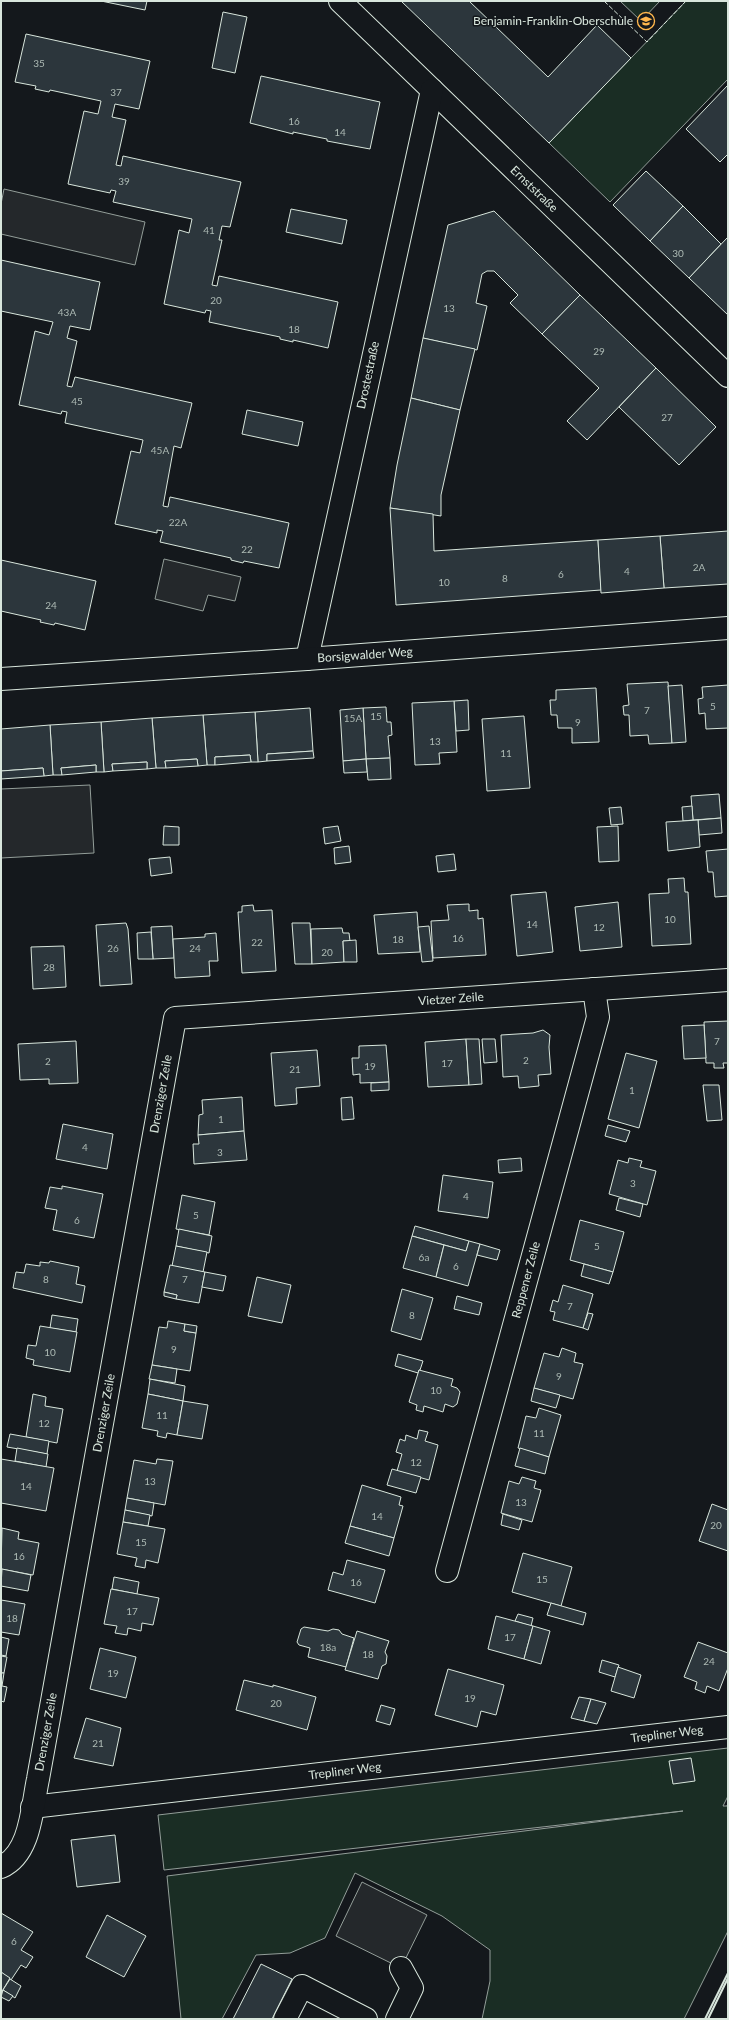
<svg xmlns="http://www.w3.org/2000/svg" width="729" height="2020" font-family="Lato,sans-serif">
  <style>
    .green { fill: #1a2d24; stroke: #939e99 }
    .parking { fill: #24282b; stroke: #939e99 }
    .building { fill: #2c363c; stroke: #d8e6dc }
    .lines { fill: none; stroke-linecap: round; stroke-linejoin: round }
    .minor-casing { stroke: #d8e6dc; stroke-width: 24 }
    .minor { stroke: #14181c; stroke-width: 22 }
    .fence { stroke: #d8e6dc; stroke-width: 1; stroke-dasharray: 5 2; stroke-linecap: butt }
    .wall { stroke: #d8e6dc; stroke-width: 2 }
    .labels { text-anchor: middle; stroke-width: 3; stroke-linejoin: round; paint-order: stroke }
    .number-label { font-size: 10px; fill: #adbab4 }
    .poi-label { font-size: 12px; fill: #d8e6dc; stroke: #14181c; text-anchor: end }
    .street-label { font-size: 12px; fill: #d8e6dc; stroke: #14181c }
  </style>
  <rect width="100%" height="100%" fill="#14181c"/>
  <g class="green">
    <polygon points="620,1 660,1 641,21"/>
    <polygon points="686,1 728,1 728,79 610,202 549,143"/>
    <polygon points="728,1748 728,1796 723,1806 727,1806 728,1803 728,1931 684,2019 482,2019 490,1981 490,1950 442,1916 355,1873 325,1938 290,1953 256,1955 222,2019 181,2019 167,1876 683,1811 164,1870 158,1815"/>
  </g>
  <g class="parking">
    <polygon points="4,189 145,222 135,265 1,234 1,204"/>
    <polygon points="164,559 241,577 235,601 208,595 203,611 155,599"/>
    <polygon points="90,785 94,853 1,858 1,789"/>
    <polygon points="362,1882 427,1915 401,1968 336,1936"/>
  </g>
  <g class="building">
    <polygon points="101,1 147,1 145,10"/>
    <polygon points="401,1 469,1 548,77 597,25 631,58 549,143"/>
    <polygon points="223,12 247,17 235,73 212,68"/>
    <polygon points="26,34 150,61 139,109 115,104 112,117 126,120 116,165 121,166 123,156 241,182 230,227 222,226 219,240 222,240 212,285 217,286 219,276 338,302 328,348 293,340 293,342 280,339 280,337 209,322 211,311 206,310 205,313 164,304 179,230 189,233 192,219 113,202 116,191 111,190 110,193 68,184 84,111 98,114 101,101 50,90 49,92 35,89 36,86 15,82"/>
    <polygon points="261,76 380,102 370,149 327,141 327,139 293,132 293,134 250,123"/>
    <polygon points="728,85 728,154 720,162 686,129"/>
    <polygon points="646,171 683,206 650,241 613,205"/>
    <polygon points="683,206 721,244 689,278 650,241"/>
    <polygon points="291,209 347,220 342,244 286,232"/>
    <polygon points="494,211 580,295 542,334 510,303 518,295 494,271 487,271 482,274 476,303 487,306 477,350 423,338 448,225"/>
    <polygon points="727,238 728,239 728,315 689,278"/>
    <polygon points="1,260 100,282 90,330 70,326 67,338 77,341 67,386 72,387 75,377 192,403 181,448 174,446 163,506 168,507 170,497 289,523 279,568 244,561 243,563 231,560 231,558 160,542 163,531 157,530 157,533 115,524 131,451 140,453 143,440 65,423 67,412 62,411 61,414 19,405 35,331 49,335 53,322 1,311"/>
    <polygon points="580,295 656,368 587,440 567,421 599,388 542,334"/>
    <polygon points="423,338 475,349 460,410 411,398"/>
    <polygon points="656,368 716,427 679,465 619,407"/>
    <polygon points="411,398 460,410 441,495 441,516 390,508 397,465"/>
    <polygon points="247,410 303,422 298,446 242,434"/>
    <polygon points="390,508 433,514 434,551 598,540 601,590 396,605"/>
    <polygon points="728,531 728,584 664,588 660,536"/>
    <polygon points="660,536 664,588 601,593 598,540"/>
    <polygon points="1,560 96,581 85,630 55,623 54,625 40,622 41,620 1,611"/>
    <polygon points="668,682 672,743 649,744 648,735 630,736 629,715 624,715 623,706 629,705 627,684"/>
    <polygon points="682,685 686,742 672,743 668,686"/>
    <polygon points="728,685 728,728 706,729 705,713 699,714 698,699 703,698 702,687"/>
    <polygon points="596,688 599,742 572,743 572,728 558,728 557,715 551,715 550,700 556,700 556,690"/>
    <polygon points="468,700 469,730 456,731 454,701"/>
    <polygon points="454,701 457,752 439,753 440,764 415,765 412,703"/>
    <polygon points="386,707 387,722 391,722 392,735 388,736 390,758 366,759 363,708"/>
    <polygon points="310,708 313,751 267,754 267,761 258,762 255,712"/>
    <polygon points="363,708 366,759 343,761 340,710"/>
    <polygon points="255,712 258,762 251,762 250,755 215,757 215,765 207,765 203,715"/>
    <polygon points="203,715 207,765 198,766 197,759 165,761 166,768 156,768 152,718"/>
    <polygon points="524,716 530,788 487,791 482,719"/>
    <polygon points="152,718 156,768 147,769 147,762 112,764 113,771 104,772 101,722"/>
    <polygon points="101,722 104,772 96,772 96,765 61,768 62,775 53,775 50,725"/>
    <polygon points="50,725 53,775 44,776 43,768 1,771 1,729"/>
    <polygon points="313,751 314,758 267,761 267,754"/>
    <polygon points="250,755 251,762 215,765 215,757"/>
    <polygon points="390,758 391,779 368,780 366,759"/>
    <polygon points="197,759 198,766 166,768 165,761"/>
    <polygon points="366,759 367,772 344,773 343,761"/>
    <polygon points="147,762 147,769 113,771 112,764"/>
    <polygon points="96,765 96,772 62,775 61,768"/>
    <polygon points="43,768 44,776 1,779 1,771"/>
    <polygon points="719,794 721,818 693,820 691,796"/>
    <polygon points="692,806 693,820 683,821 682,807"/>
    <polygon points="621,807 623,824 611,825 609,808"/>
    <polygon points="721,818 722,833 699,835 698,820"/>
    <polygon points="698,820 700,847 668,851 666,822"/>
    <polygon points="164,826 179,827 179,845 163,845"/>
    <polygon points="338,826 341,841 325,844 323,828"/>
    <polygon points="618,826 619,861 599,862 597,827"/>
    <polygon points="349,846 351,862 335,864 334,848"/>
    <polygon points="728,849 728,896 715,897 713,872 708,872 706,851"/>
    <polygon points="454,854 456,870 438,872 436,856"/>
    <polygon points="170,857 172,873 151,876 149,859"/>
    <polygon points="684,878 685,892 688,892 691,944 652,946 649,894 669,893 668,879"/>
    <polygon points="546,892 553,952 517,956 511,895"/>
    <polygon points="618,902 622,947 580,951 575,907"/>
    <polygon points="469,904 469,911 478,910 478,919 483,918 486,955 433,958 431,921 449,920 447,905"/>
    <polygon points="253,905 254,911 272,910 276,971 242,973 238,912 242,912 242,906"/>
    <polygon points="417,912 420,952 378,954 374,915"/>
    <polygon points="126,923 128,929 132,984 100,986 96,925"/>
    <polygon points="292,923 310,923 312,964 295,964"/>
    <polygon points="172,926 174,958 153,959 151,927"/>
    <polygon points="429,926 433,961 422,962 418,927"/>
    <polygon points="342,928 343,933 349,933 350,941 343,941 344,962 312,964 311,929"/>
    <polygon points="151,932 153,959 138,959 137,933"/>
    <polygon points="216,933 218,961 209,961 210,976 175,978 173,939 205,937 205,934"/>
    <polygon points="356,940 357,962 344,962 343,941"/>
    <polygon points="64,946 66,987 33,989 31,947"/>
    <polygon points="728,1021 728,1063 723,1063 724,1068 714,1068 714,1063 706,1063 704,1022"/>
    <polygon points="704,1025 706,1058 684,1059 682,1026"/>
    <polygon points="543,1030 550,1035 549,1047 551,1074 538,1075 539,1086 519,1088 518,1076 503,1077 501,1035 533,1033"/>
    <polygon points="466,1039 469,1085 428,1087 425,1042"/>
    <polygon points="466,1039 479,1039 482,1084 469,1085"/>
    <polygon points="482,1039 495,1039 497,1062 484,1063"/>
    <polygon points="76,1041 78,1083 49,1084 49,1079 20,1080 18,1044"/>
    <polygon points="386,1045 389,1082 360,1083 360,1074 353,1075 352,1058 359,1058 359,1046"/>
    <polygon points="317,1050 320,1086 296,1088 297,1104 275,1106 271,1053"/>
    <polygon points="626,1053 657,1061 639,1128 608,1119"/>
    <polygon points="389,1082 389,1090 371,1091 371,1083"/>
    <polygon points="703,1085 719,1085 722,1120 707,1121"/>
    <polygon points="242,1097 244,1131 198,1135 199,1115 203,1114 202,1100"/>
    <polygon points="352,1097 354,1119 342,1120 341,1098"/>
    <polygon points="63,1124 113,1134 107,1169 56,1159"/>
    <polygon points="608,1125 630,1131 626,1142 605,1136"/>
    <polygon points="244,1131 247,1160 194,1164 193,1144 199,1144 198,1135"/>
    <polygon points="521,1158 522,1171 499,1173 498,1160"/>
    <polygon points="629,1158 642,1161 640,1167 656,1171 647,1205 609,1194 618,1160 628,1163"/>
    <polygon points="443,1175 493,1182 488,1218 438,1211"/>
    <polygon points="62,1186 103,1194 94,1238 53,1230 57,1210 45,1208 50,1187 62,1189"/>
    <polygon points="182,1195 215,1202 209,1235 176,1229"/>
    <polygon points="619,1198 643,1204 640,1217 616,1210"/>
    <polygon points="580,1220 624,1232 613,1272 570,1260"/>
    <polygon points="415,1226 469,1241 466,1251 412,1236"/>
    <polygon points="179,1229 212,1236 209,1253 176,1246"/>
    <polygon points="412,1236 444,1245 436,1277 403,1268"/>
    <polygon points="469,1241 480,1244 468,1286 436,1277 444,1245 466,1251"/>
    <polygon points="480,1244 500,1250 497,1260 477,1255"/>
    <polygon points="176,1246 207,1252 203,1272 172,1266"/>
    <polygon points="50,1261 79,1267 76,1284 85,1286 82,1303 13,1288 16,1272 24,1273 26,1264 40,1266 40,1262 49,1263"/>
    <polygon points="584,1264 613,1272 609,1284 581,1276"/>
    <polygon points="170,1265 205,1272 199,1303 176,1299 177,1295 164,1292"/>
    <polygon points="205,1272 226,1276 223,1291 202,1287"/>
    <polygon points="257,1277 291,1285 282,1323 248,1316"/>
    <polygon points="563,1285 593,1294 583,1328 553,1320 555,1312 550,1311 553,1300 558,1302"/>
    <polygon points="402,1289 433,1298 421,1340 391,1331"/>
    <polygon points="164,1292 177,1295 176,1299 164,1296"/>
    <polygon points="457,1296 482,1303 479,1315 454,1309"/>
    <polygon points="588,1313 593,1314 588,1330 583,1328"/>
    <polygon points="52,1315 78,1319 76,1332 50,1328"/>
    <polygon points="168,1321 185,1324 184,1331 196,1333 190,1371 152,1365 159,1327 167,1328"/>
    <polygon points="185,1324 197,1326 196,1333 184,1331"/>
    <polygon points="40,1326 77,1332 70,1372 33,1365 34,1360 26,1358 28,1345 36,1346"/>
    <polygon points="562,1348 576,1353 574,1362 583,1364 573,1399 534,1388 544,1353 559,1357"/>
    <polygon points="398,1354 423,1361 420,1370 419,1370 418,1373 395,1366"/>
    <polygon points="152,1365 177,1369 175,1383 149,1379"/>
    <polygon points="419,1370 453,1379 451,1386 457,1388 460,1392 457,1404 453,1407 445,1404 443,1412 424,1406 423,1412 416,1410 417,1405 409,1402"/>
    <polygon points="150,1379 185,1386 183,1401 148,1394"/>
    <polygon points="534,1388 560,1395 556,1408 531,1401"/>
    <polygon points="33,1394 46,1397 45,1406 63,1409 57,1443 26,1437"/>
    <polygon points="148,1394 183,1401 177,1435 167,1433 166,1438 157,1436 158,1431 142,1428"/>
    <polygon points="183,1401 208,1405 202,1439 177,1435"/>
    <polygon points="539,1408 561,1415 549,1457 518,1448 526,1416 536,1418"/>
    <polygon points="419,1430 428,1432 425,1441 438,1445 429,1480 397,1471 402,1454 396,1452 400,1439 405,1441 406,1435 417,1439"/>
    <polygon points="10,1434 49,1441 47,1454 7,1447"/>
    <polygon points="17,1448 48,1454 46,1467 15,1461"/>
    <polygon points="520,1448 549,1457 545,1474 515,1466"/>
    <polygon points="1,1459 54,1468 46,1511 1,1503"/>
    <polygon points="157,1459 173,1461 165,1505 127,1498 134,1460 156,1464"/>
    <polygon points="392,1469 421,1477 416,1493 387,1485"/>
    <polygon points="522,1477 536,1481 534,1488 541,1490 532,1522 501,1513 509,1481 519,1484"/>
    <polygon points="362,1485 401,1497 399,1505 403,1506 394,1538 350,1526"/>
    <polygon points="127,1498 154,1503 152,1516 125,1510"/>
    <polygon points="712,1504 728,1510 728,1551 699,1541"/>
    <polygon points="125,1510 150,1515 148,1526 123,1522"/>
    <polygon points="503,1514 522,1520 519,1530 501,1525"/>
    <polygon points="123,1522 165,1529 158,1563 146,1560 145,1568 135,1566 137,1558 117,1554"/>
    <polygon points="350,1526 394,1538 389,1556 345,1543"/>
    <polygon points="2,1528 19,1532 18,1539 39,1543 33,1575 1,1569"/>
    <polygon points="523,1553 572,1567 561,1606 512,1592"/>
    <polygon points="347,1560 385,1570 375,1603 328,1590 333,1572 343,1575"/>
    <polygon points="2,1569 31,1575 28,1591 1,1586"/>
    <polygon points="114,1577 139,1582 137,1594 112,1589"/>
    <polygon points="111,1589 159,1598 153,1625 142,1623 141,1631 128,1628 127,1635 115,1633 117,1626 104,1624"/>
    <polygon points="1,1600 25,1604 19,1635 1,1632"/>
    <polygon points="551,1603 586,1613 583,1625 547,1615"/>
    <polygon points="518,1614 533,1618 531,1626 515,1621"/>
    <polygon points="496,1616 533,1626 524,1659 488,1649"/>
    <polygon points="533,1626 550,1631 541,1664 524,1659"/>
    <polygon points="304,1627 328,1631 333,1629 339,1630 342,1634 354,1638 346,1667 308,1657 310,1648 299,1645 297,1642 301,1629"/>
    <polygon points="357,1631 389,1641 385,1652 387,1656 386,1664 382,1666 378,1679 345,1670"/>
    <polygon points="1,1637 9,1639 6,1656 1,1655"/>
    <polygon points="698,1642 728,1653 728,1668 719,1691 707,1686 705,1693 695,1689 697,1682 684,1677"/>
    <polygon points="100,1648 136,1657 126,1698 90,1689"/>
    <polygon points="1,1656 7,1657 4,1673 1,1673"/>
    <polygon points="602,1660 619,1665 615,1677 599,1672"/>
    <polygon points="618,1667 641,1675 634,1698 611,1691"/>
    <polygon points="448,1669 504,1685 496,1715 481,1711 477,1727 435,1715"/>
    <polygon points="1,1673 4,1673 2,1686 7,1687 4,1702 1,1701"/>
    <polygon points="244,1680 273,1687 273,1685 316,1697 307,1730 236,1710"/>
    <polygon points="579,1697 591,1699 584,1721 571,1718"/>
    <polygon points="591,1699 606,1703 597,1724 584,1721"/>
    <polygon points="381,1705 395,1709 390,1725 376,1721"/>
    <polygon points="86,1718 121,1728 113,1766 74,1758"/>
    <polygon points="691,1758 695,1781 673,1784 669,1761"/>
    <polygon points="115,1835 120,1882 77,1887 71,1840"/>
    <polygon points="1,1913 33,1932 21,1950 33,1957 26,1968 21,1965 11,1980 1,1972"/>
    <polygon points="107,1915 146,1936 124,1977 86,1957"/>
    <polygon points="261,1964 292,1979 272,2019 233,2019"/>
    <polygon points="1,1972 10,1978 1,1993"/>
    <polygon points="10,1979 21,1986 15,1998 3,1990"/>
    <polygon points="3,1990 13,1996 9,2001 1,1997"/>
  </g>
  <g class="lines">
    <g class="minor-casing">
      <g id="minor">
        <polyline points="340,1 728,376"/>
        <polyline points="307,659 432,90"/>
        <polyline points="1,679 307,659 728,628"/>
        <polyline points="447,1571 598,1017 594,989"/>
        <polyline points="32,1807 728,1727"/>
        <path d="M1 1867C31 1854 32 1807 38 1779L175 1018 728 980"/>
        <polyline points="285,2019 302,1986 366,2019"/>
        <polyline points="397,2019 412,1988 401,1968"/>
      </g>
    </g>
    <use href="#minor" class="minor"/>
    <polyline class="fence" points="604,1 647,42 686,1"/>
    <g class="wall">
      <polyline points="705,2019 728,1973"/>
      <polyline points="708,2019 728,1978"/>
    </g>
  </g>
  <defs>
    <g id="school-ring" transform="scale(0.9)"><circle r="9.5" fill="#14181c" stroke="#ffb74d" stroke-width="1.5"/><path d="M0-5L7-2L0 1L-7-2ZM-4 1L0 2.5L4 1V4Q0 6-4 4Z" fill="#ffb74d"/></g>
  </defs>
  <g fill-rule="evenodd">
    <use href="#school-ring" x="646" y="21"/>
  </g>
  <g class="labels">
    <g class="number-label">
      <text x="39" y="67">35</text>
      <text x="116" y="96">37</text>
      <text x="294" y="125">16</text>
      <text x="340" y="136">14</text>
      <text x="124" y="185">39</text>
      <text x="209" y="234">41</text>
      <text x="678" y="257">30</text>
      <text x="216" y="304">20</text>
      <text x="449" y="312">13</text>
      <text x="67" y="316">43A</text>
      <text x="294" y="333">18</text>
      <text x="599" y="355">29</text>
      <text x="77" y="405">45</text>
      <text x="667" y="421">27</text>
      <text x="160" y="454">45A</text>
      <text x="178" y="526">22A</text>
      <text x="247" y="553">22</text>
      <text x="699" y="571">2A</text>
      <text x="627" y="575">4</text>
      <text x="561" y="578">6</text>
      <text x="505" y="582">8</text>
      <text x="444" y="586">10</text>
      <text x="51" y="609">24</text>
      <text x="713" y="710">5</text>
      <text x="647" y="714">7</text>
      <text x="376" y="720">15</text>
      <text x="353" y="722">15A</text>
      <text x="578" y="726">9</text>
      <text x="435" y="745">13</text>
      <text x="506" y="757">11</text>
      <text x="670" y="923">10</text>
      <text x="532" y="928">14</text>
      <text x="599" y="931">12</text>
      <text x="458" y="942">16</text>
      <text x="398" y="943">18</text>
      <text x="257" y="946">22</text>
      <text x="113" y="952">26</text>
      <text x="195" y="952">24</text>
      <text x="327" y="956">20</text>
      <text x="49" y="971">28</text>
      <text x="717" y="1045">7</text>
      <text x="526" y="1064">2</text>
      <text x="48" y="1065">2</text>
      <text x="447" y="1067">17</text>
      <text x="370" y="1070">19</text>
      <text x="295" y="1073">21</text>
      <text x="632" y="1094">1</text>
      <text x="221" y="1123">1</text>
      <text x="85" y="1151">4</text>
      <text x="220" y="1156">3</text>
      <text x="633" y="1187">3</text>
      <text x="466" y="1200">4</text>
      <text x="196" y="1219">5</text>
      <text x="77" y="1224">6</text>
      <text x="597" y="1250">5</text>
      <text x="424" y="1261">6a</text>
      <text x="456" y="1270">6</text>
      <text x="46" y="1283">8</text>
      <text x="185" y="1283">7</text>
      <text x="570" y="1310">7</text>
      <text x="412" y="1319">8</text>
      <text x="174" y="1353">9</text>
      <text x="50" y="1356">10</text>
      <text x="559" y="1380">9</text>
      <text x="436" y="1394">10</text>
      <text x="162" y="1419">11</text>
      <text x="44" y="1427">12</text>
      <text x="539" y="1437">11</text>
      <text x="416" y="1466">12</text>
      <text x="150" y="1485">13</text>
      <text x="26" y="1490">14</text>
      <text x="521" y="1506">13</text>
      <text x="377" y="1520">14</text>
      <text x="716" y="1529">20</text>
      <text x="141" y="1546">15</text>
      <text x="19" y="1560">16</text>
      <text x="542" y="1583">15</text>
      <text x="356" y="1586">16</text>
      <text x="132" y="1615">17</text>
      <text x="12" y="1622">18</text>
      <text x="510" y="1641">17</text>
      <text x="328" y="1651">18a</text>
      <text x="368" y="1658">18</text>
      <text x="709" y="1665">24</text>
      <text x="113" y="1677">19</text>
      <text x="470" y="1702">19</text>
      <text x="276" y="1707">20</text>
      <text x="98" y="1747">21</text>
      <text x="14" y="1945">6</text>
    </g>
    <g class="poi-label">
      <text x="633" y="25">Benjamin-Franklin-Oberschule</text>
    </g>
    <g class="street-label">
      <text transform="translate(534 189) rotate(44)" y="4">Ernststraße</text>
      <text transform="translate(368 375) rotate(-78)" y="4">Drostestraße</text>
      <text transform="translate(365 655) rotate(-4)" y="4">Borsigwalder Weg</text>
      <text transform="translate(451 999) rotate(-4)" y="4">Vietzer Zeile</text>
      <text transform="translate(161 1094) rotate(-80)" y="4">Drenziger Zeile</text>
      <text transform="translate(526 1280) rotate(-75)" y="4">Reppener Zeile</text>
      <text transform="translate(104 1413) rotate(-80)" y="4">Drenziger Zeile</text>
      <text transform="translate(46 1732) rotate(-80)" y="4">Drenziger Zeile</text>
      <text transform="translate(667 1734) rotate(-7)" y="4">Trepliner Weg</text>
      <text transform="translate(345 1771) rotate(-7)" y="4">Trepliner Weg</text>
    </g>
  </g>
  <rect width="729" height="2020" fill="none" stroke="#d8e6dc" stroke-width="4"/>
</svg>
